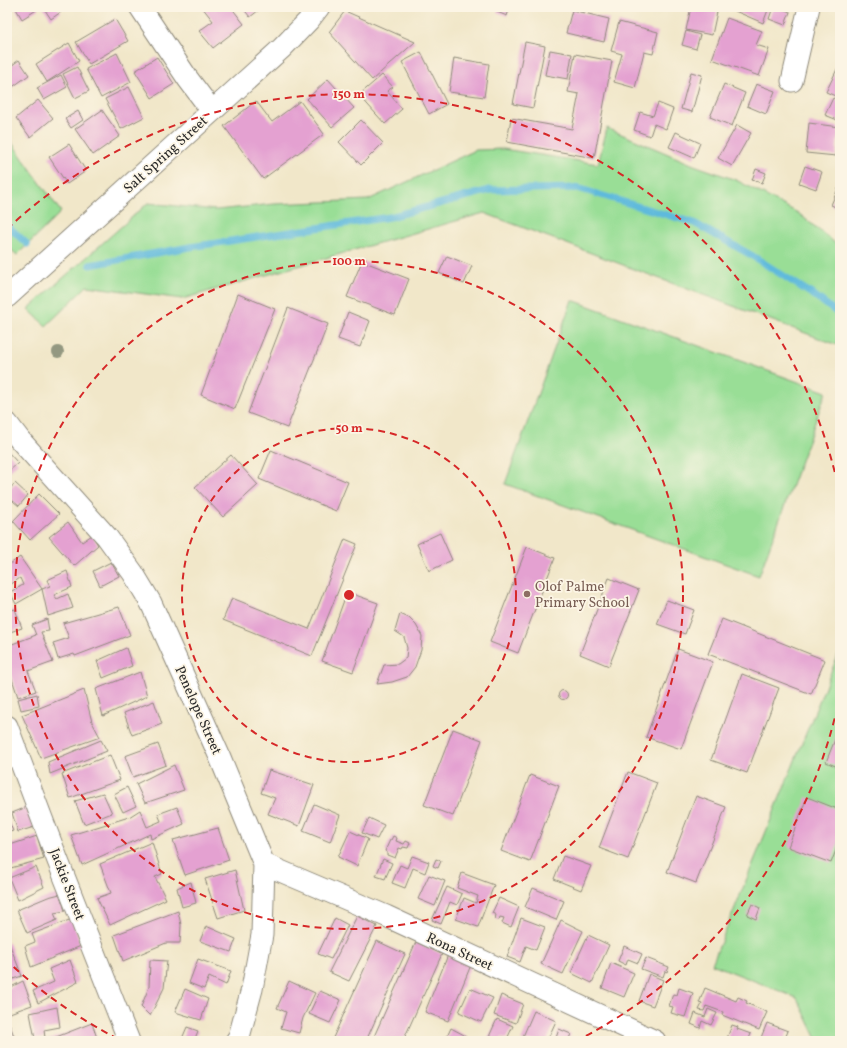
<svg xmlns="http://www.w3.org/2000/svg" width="847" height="1048" font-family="Vollkorn,serif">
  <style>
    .green { fill: #99de96; stroke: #628460 }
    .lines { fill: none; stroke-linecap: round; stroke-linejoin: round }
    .stream { stroke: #5ebadc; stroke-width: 7 }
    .building { fill: #e4a1d1 }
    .minor-casing { stroke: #8e897a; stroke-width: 23 }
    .minor { stroke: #fff; stroke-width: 21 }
    .tree { fill: #939881 }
    .ring { fill: none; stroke: #d62828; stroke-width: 2; stroke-dasharray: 7 5 }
    .education-dot { fill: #8d6e63; stroke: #fcf5e5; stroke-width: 1.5 }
    .labels { text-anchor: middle; stroke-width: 3.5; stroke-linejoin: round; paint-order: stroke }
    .street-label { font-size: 14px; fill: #2b2b2b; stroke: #fcf5e5 }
    .education-label { font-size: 14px; fill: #785e54; stroke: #fcf5e5; text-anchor: start }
    .centre { fill: #d62828; stroke: #fcf5e5; stroke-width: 2 }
    .ring-label { font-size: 12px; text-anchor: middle; font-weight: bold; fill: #d62828; stroke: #fcf5e5; stroke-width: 3.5; stroke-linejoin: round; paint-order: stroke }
  </style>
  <rect width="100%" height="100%" fill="#fcf5e5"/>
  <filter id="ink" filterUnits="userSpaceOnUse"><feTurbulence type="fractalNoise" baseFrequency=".025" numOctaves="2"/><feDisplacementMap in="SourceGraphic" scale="8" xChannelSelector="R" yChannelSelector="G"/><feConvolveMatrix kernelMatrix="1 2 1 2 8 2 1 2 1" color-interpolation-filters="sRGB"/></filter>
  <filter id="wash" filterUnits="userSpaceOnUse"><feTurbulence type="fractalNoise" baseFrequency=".012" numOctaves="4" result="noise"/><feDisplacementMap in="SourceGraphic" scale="16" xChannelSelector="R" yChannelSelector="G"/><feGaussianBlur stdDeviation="0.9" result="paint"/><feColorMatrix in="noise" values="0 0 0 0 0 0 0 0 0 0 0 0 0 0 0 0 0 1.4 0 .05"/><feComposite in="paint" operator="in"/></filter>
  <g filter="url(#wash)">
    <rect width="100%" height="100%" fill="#f1e7c9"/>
    <g class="green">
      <polygon points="607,128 694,165 736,180 798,213 840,247 840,346 484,213 182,299 87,286 46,326 28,309 148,203 216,210 275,204 368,200 476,150 503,149 598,164"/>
      <polygon points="7,136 61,212 17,255 7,246"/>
      <polygon points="572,300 826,392 759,576 505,484"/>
      <polygon points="840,650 840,1041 818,1041 797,998 712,964"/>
    </g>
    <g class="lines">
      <g class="stream">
        <polyline points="7,225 27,244"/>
        <polyline points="90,265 190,247 390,217 490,190 577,188 694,223 751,255 815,296 840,315"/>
      </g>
    </g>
    <g id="blocks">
      <g class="building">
        <polygon points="15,7 37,7 38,9 22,19"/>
        <polygon points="43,7 57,7 61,12 51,19"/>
        <polygon points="202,7 231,7 244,24 213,48 199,31 213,21"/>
        <polygon points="242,7 263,7 250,17"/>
        <polygon points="499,7 510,7 507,16 497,12"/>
        <polygon points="691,7 718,7 712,35 686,30"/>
        <polygon points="736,7 761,7 768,10 763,23 735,11"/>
        <polygon points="773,7 778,7 790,12 785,25 769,19"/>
        <polygon points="572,10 609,19 604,42 566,33"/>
        <polygon points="345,11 415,42 372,80 329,32"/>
        <polygon points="727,18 762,31 756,45 769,49 759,76 712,59"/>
        <polygon points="115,19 128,41 89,64 76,42"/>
        <polygon points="619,22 658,32 653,54 644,52 635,88 614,82 622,54 611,51"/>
        <polygon points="686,31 700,35 696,49 682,45"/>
        <polygon points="525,42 545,46 533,108 513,104"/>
        <polygon points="69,43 79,61 47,82 36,64"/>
        <polygon points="550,50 572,54 568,79 545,75"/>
        <polygon points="421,52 447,104 429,114 402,62"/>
        <polygon points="117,53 131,82 101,98 86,69"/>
        <polygon points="575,54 612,61 594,158 507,142 511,118 572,129 579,94 568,92"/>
        <polygon points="157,57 174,84 152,98 135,71"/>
        <polygon points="454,58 489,64 484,97 449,92"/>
        <polygon points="19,60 29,75 7,91 7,69"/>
        <polygon points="840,63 840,98 826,92"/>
        <polygon points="77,67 89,91 75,98 63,74"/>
        <polygon points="691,72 702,75 692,112 681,109"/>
        <polygon points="61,75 67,87 44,100 37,88"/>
        <polygon points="382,75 393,87 387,91 402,109 385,124 359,95"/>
        <polygon points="328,79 354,108 332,127 307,99"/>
        <polygon points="724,84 745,93 732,126 710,117"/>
        <polygon points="756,84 775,91 766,114 747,106"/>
        <polygon points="129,87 144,117 121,129 105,99"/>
        <polygon points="833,98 840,101 840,121 825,115"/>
        <polygon points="38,100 53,118 30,137 16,118"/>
        <polygon points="256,101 272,122 300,101 324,134 263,179 224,126"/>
        <polygon points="658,103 673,109 666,129 654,124 650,136 634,130 640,112 653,116"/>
        <polygon points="102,110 120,136 93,155 75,129"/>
        <polygon points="78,111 83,120 71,128 65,119"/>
        <polygon points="361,120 383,143 361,165 339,142"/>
        <polygon points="809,123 839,127 836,156 806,153"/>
        <polygon points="737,125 751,133 732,166 718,158"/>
        <polygon points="676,132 700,143 694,158 669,147"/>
        <polygon points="69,144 86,171 67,184 49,157"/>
        <polygon points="805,166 822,172 816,189 799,183"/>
        <polygon points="756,169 766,173 762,183 752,180"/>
        <polygon points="840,184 840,209 831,205"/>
        <polygon points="447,256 472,266 464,284 439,273"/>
        <polygon points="362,261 409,279 395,315 347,297"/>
        <polygon points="238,294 275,309 235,409 201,395"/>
        <polygon points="288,308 328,324 287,428 248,413"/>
        <polygon points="348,312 370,321 360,347 338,339"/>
        <polygon points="271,450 348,482 336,511 259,479"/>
        <polygon points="7,451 18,463 7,473"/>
        <polygon points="231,455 258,485 223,517 195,487"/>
        <polygon points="15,483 28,495 19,506 7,496 7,492"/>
        <polygon points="39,494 59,514 30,540 13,521"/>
        <polygon points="68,522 82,542 92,535 98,545 74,566 49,537"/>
        <polygon points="440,533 452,560 429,571 417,544"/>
        <polygon points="345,539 357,544 312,656 223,620 232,598 309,629"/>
        <polygon points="527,547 555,558 518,653 490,642"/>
        <polygon points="20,557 42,589 16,604 10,592 23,585 20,578 7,587 7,566"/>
        <polygon points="111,562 119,576 100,586 93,571"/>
        <polygon points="67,571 72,587 54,595 57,599 68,594 73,608 48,616 42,589 50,586 47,580"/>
        <polygon points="609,578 639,590 609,666 580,654"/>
        <polygon points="347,592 378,603 353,672 322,661"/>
        <polygon points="667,600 694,610 685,634 657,624"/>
        <polygon points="119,607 130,635 75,656 74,654 58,659 53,643 69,638 63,623"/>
        <polygon points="15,609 22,628 7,633 7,612"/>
        <polygon points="400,614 409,618 416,625 422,636 421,650 415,667 407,677 392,682 377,684 384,665 398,664 406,658 407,648 404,637 395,631"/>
        <polygon points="47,619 49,631 41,632 53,662 28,671 36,691 18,697 7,664 7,646 36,635 32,625"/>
        <polygon points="722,619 825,660 811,694 708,654"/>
        <polygon points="126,648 132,666 103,678 97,661"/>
        <polygon points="678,649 713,662 681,749 646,737"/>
        <polygon points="140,672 147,696 103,716 96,689"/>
        <polygon points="742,674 779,688 747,773 711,760"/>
        <polygon points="84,690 92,722 100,737 41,758 22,715"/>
        <circle cx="563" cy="695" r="4.5"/>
        <polygon points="37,694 39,706 21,710 18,699"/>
        <polygon points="154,701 162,724 132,735 124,713"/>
        <polygon points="840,727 840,768 826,762"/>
        <polygon points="453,729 482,740 453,816 424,805"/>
        <polygon points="101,740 107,751 50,774 48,762"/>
        <polygon points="158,744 166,765 133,777 125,756"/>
        <polygon points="110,755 120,780 70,798 62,774"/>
        <polygon points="174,765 184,790 145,803 136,784"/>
        <polygon points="269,770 314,785 299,826 268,814 275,798 261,793"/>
        <polygon points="628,772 657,783 628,859 599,848"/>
        <polygon points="530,775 559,786 530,862 501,851"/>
        <polygon points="127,787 136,806 123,812 114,794"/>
        <polygon points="103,793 112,813 84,824 75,801"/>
        <polygon points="696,796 726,807 696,883 667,872"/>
        <polygon points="807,797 840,810 840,840 831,863 788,847"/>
        <polygon points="314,804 340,815 330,842 303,831"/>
        <polygon points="27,807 34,827 18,832 12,813"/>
        <polygon points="177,807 184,824 151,839 150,834 82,865 71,835 129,817 140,810 147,827 161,821 158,814"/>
        <polygon points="7,817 13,831 7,833"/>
        <polygon points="369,818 384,825 377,839 362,833"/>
        <polygon points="218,828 229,860 185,875 173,840"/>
        <polygon points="350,831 368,839 357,866 338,857"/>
        <polygon points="37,836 44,859 7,869 7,846"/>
        <polygon points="393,836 397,838 396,841 404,844 406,841 410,843 408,848 403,847 402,849 399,848 395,858 387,855 387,852 385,851 390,840 391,840"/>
        <polygon points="152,842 162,874 155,877 166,899 110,925 97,898 111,893 100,864"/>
        <polygon points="412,856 429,862 425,873 413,868 405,888 392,883 400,865 407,868"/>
        <polygon points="563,856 591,866 581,890 554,879"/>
        <polygon points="383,859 392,863 385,879 376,876"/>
        <polygon points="436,859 441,861 438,868 433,866"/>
        <polygon points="36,867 44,887 18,900 9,878"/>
        <polygon points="235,870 244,910 218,918 205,879"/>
        <polygon points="462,873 494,885 478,927 456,919 464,898 476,903 478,896 457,888"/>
        <polygon points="429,875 445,881 435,906 418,899"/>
        <polygon points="191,882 196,903 182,907 177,888"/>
        <polygon points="447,887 462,894 457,905 450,902 441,924 432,920"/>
        <polygon points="533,888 564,901 556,920 525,907"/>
        <polygon points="60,894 65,911 54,913 57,920 27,933 17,910 48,897"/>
        <polygon points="499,898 519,907 511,927 502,923 504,918 500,917 499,920 495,919 496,915 492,913"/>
        <polygon points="752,904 760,908 756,919 747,915"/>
        <polygon points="178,911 181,925 180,943 166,943 123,961 114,935"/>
        <polygon points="357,916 377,926 349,981 329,972"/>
        <polygon points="335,918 348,925 331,959 318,954"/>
        <polygon points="521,918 545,927 536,950 526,946 520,962 507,957"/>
        <polygon points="72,919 81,946 31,967 25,946 35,942 32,934"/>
        <polygon points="561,920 583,931 563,974 541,964"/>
        <polygon points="206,926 236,939 231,952 200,941"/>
        <polygon points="588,935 609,945 592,983 571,973"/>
        <polygon points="377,941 405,954 366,1041 335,1041 332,1040"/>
        <polygon points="416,942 442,954 403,1041 372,1041"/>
        <polygon points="7,943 9,943 22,976 7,981"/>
        <polygon points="624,946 642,954 638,963 628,959 626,965 618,961"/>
        <polygon points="448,955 471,965 448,1021 425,1012"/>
        <polygon points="646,958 669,967 667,972 665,971 663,977 641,969"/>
        <polygon points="198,959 231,971 226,985 209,977 204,989 189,983"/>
        <polygon points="70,960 78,982 38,1003 33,991 54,982 49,969"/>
        <polygon points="150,960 167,961 164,988 150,1016 141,1007 149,987"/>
        <polygon points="611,963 634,973 624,997 602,988"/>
        <polygon points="649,974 663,980 653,1006 639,1001"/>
        <polygon points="23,981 32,1005 7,1014 7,989"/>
        <polygon points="289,981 315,993 303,1018 299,1033 281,1028 286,1012 277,1008"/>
        <polygon points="470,988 493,998 481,1022 459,1012"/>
        <polygon points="679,988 693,993 685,1017 671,1013 673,1007 669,1006 673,994 677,995"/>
        <polygon points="705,988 736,1001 738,997 747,1001 746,1003 767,1012 759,1030 722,1015 723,1012 706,1006 704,1011 699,1010 702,1004 699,1003"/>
        <polygon points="185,989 208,999 201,1020 175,1012"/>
        <polygon points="320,991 341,1000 330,1023 309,1014"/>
        <polygon points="501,995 523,1004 516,1023 494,1015"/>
        <polygon points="57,1007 60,1027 44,1030 45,1038 35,1039 30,1013"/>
        <polygon points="708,1009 717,1013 711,1025 702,1021 700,1028 691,1024 695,1013 705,1017"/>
        <polygon points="534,1011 556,1021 547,1041 521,1041"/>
        <polygon points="497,1019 513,1026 507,1039 502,1037 500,1041 487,1041"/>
        <polygon points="7,1023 9,1023 16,1041 7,1041"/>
        <polygon points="92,1023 98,1041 46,1041"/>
        <polygon points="767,1023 788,1031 784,1041 755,1041 756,1038 760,1040"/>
        <polygon points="732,1025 738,1027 737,1029 751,1034 748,1041 726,1041"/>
        <polygon points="187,1027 198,1031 194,1041 181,1041"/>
        <polygon points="451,1028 466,1036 464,1041 445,1041"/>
        <polygon points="559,1029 571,1034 568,1041 564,1041 556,1038"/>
      </g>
    </g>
  </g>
  <g filter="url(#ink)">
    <use href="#blocks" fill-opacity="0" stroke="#8e897a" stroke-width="1"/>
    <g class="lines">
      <g class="minor-casing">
        <g id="minor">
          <polyline points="140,7 188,79 212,111"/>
          <polyline points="792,81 809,7"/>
          <polyline points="7,297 282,48 309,20 319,7"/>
          <polyline points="7,423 20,440 107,537 133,573 151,603 219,755 264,864 262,935 252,989 239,1037 236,1041"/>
          <polyline points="7,726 58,861 129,1041"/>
          <polyline points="264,864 386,916 655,1041"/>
        </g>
      </g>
      <use href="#minor" class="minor"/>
    </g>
    <circle class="tree" cx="58" cy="352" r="6"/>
  </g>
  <g class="ring">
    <circle cx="349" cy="595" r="167"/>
    <circle cx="349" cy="595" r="334"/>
    <path d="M840 695A501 501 0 0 1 580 1039M118 1039A501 501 0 0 1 7 961M7 229A501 501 0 0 1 840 495"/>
  </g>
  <circle class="education-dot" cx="527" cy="594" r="4"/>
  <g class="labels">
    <g class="street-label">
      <text transform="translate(165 154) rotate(-42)" y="5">Salt Spring Street</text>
      <text transform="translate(199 710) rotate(66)" y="5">Penelope Street</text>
      <text transform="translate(68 884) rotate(69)" y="5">Jackie Street</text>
      <text transform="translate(460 951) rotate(25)" y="5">Rona Street</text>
    </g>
    <g class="education-label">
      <text x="535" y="591">Olof Palme<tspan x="535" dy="16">Primary School</tspan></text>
    </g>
  </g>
  <circle cx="349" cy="595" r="6" class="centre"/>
  <g class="ring-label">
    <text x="349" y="98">150 m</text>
    <text x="349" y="265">100 m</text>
    <text x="349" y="432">50 m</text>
  </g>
  <rect width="847" height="1048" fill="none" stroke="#fcf5e5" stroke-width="24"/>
</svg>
